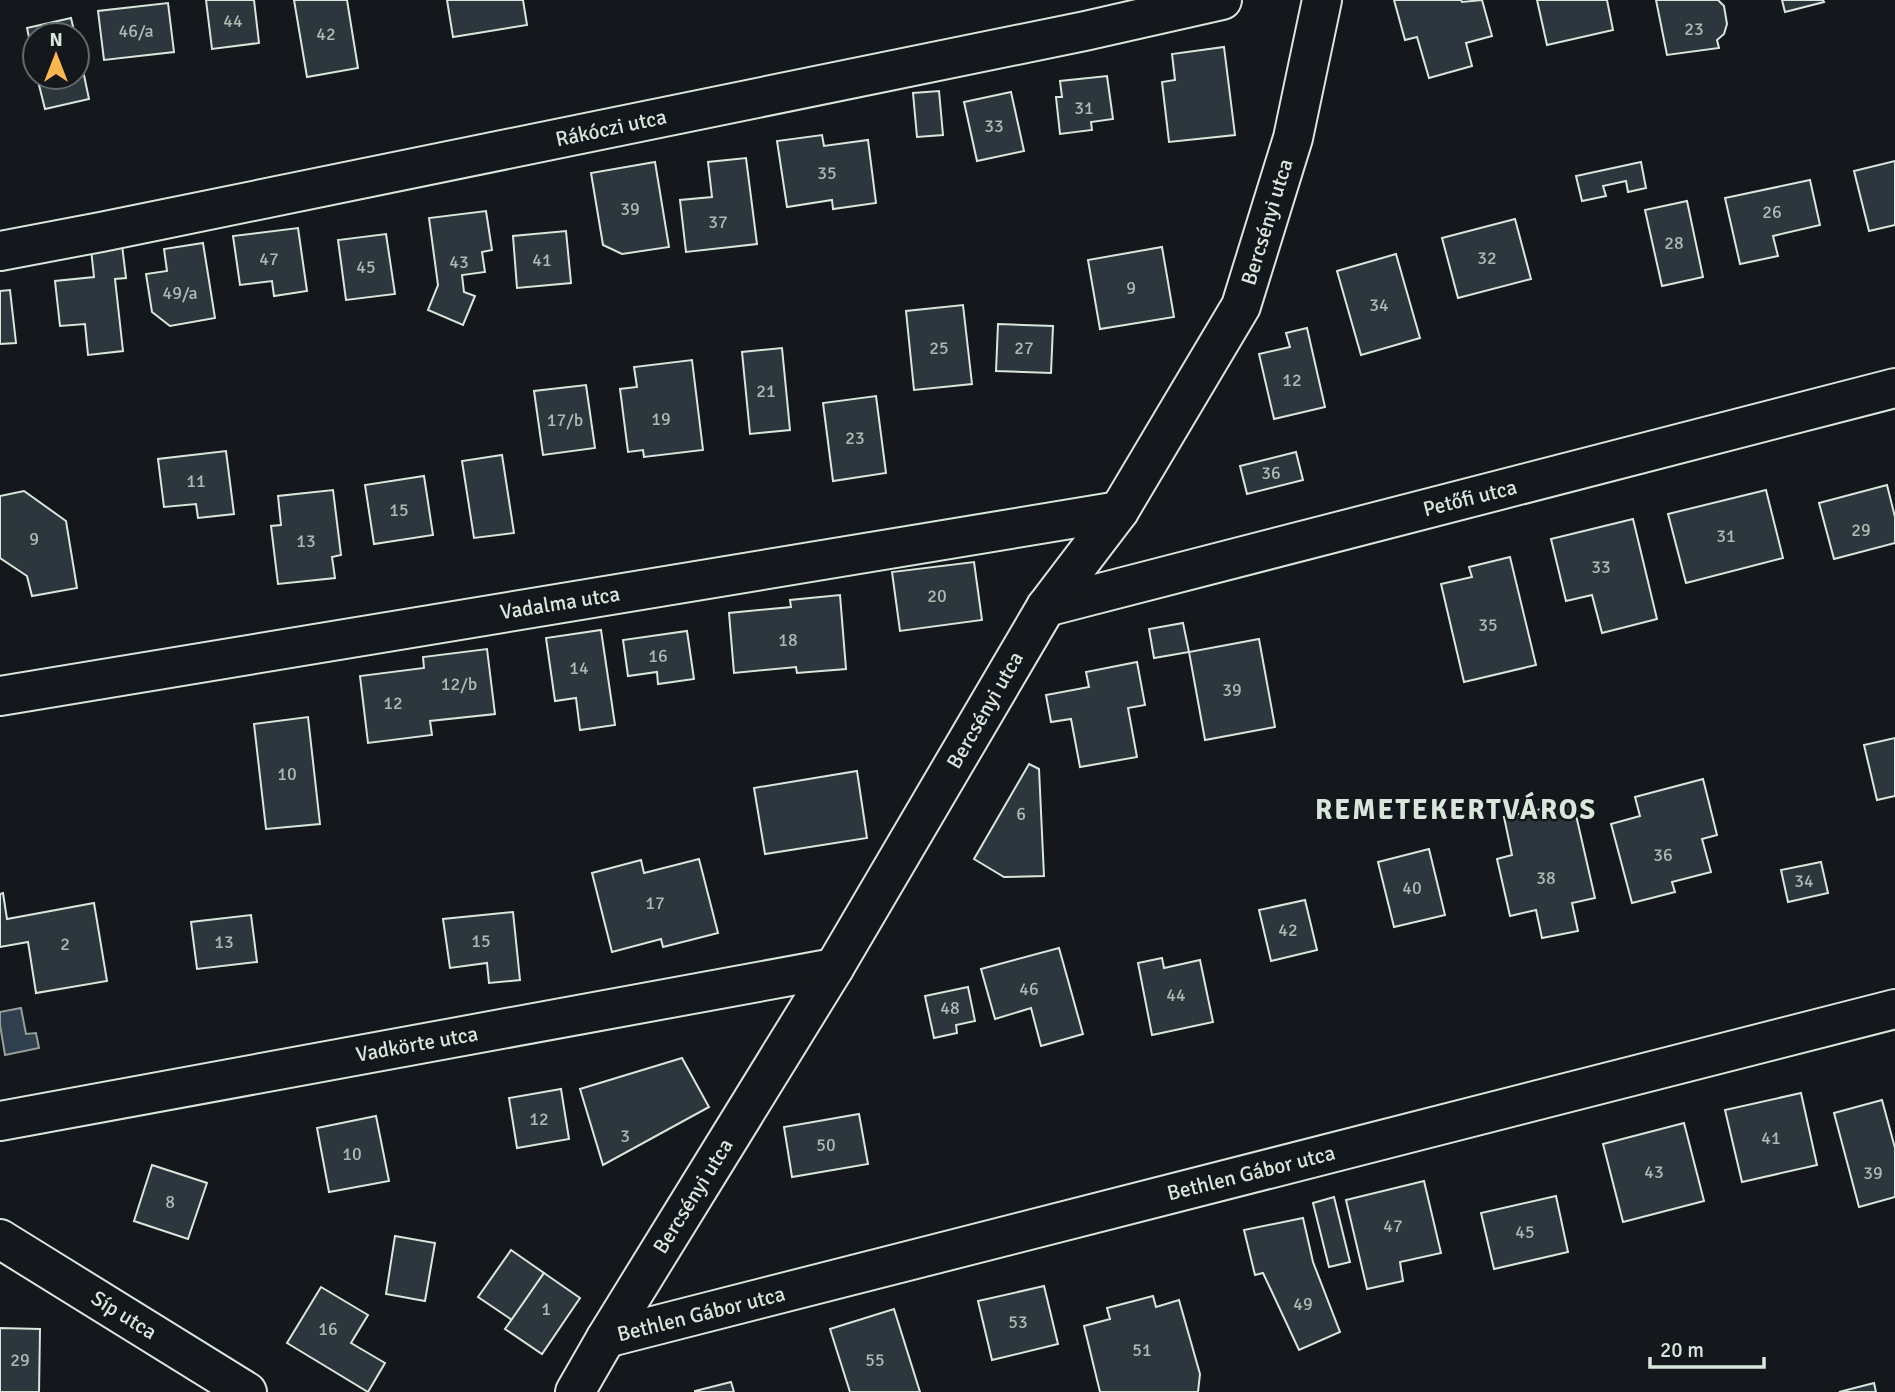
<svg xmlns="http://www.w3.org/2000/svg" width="1895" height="1392" font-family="Signika,sans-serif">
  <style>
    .water { fill: #2f3f4d; stroke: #939e99; stroke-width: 2 }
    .building { fill: #2c363c; stroke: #d8e6dc; stroke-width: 2 }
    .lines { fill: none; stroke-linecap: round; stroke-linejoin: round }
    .minor-casing { stroke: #d8e6dc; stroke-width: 42 }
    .minor { stroke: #14181c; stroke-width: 38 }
    .labels { text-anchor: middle; stroke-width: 5; stroke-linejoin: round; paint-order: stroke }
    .number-label { font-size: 18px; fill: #adbab4 }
    .street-label { font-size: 21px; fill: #d8e6dc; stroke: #14181c }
    .district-label { font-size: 28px; font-weight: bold; letter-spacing: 2px; fill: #d8e6dc; stroke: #14181c }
  </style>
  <rect width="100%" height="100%" fill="#14181c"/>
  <polygon class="water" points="21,1008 26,1034 36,1033 39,1048 5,1055 0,1025 0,1012"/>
  <g class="building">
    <polygon points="206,0 254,0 259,43 212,49"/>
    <polygon points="294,0 347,0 358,68 307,77"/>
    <polygon points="447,0 523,0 527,25 453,37"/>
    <polygon points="1394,0 1461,0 1462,2 1482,0 1492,36 1466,43 1472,66 1429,78 1417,37 1405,40"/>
    <polygon points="1537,0 1607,0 1613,30 1547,45"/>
    <polygon points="1656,0 1718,0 1724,6 1727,24 1724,34 1717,40 1719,48 1667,55"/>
    <polygon points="1782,0 1823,0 1824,2 1785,12"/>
    <polygon points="168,3 174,52 104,60 98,11"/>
    <polygon points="71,18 75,35 35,35 35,66 27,28"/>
    <polygon points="77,42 89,99 45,109 37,77 77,77"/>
    <polygon points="1224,47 1235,135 1169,142 1162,82 1175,80 1172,54"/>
    <polygon points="1107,76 1113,119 1091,122 1092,130 1060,134 1056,97 1062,97 1060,81"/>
    <polygon points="939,91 943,135 917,137 913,93"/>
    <polygon points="1011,92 1024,151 977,161 964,102"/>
    <polygon points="822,135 824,146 868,140 876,203 833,209 832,200 787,207 777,141"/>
    <polygon points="746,158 757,244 686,252 680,200 712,197 708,162"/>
    <polygon points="1895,161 1895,225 1869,231 1854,171"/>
    <polygon points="655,162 669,247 622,254 603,245 591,173"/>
    <polygon points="1641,162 1646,188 1628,192 1626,181 1603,186 1606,196 1582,201 1576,176"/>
    <polygon points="1810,180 1820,225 1773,236 1778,256 1740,264 1725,198"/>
    <polygon points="1687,201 1703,277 1662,286 1645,210"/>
    <polygon points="486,211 492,250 482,252 485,272 462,275 464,292 475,296 463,325 428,310 438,285 429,218"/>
    <polygon points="1515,219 1531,279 1458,298 1442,238"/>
    <polygon points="298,228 307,291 274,296 272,281 240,285 233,236"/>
    <polygon points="566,231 571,283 517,288 513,236"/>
    <polygon points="386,234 395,294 346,300 338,240"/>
    <polygon points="203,243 215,318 170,326 152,312 146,274 167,271 164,249"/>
    <polygon points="122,245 126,278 115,279 123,351 88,355 85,324 60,326 55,281 94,277 91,249"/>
    <polygon points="1162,247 1174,317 1100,329 1088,260"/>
    <polygon points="1396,254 1420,338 1361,355 1337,271"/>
    <polygon points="10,290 16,343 0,344 0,291"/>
    <polygon points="963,305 972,384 914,390 906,311"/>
    <polygon points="998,324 1053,326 1051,373 996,371"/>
    <polygon points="1307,328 1325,407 1274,419 1259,354 1290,347 1286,333"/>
    <polygon points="782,348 790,430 750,434 742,352"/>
    <polygon points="692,360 703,450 644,457 643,450 628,452 620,389 637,387 634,367"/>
    <polygon points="586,385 595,448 543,455 534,391"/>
    <polygon points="876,396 886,473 833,481 823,403"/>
    <polygon points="226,451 234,514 198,518 196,504 164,507 158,459"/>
    <polygon points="1296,452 1303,480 1247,494 1240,466"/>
    <polygon points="502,455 514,533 474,538 462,461"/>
    <polygon points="424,476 433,535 374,544 365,485"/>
    <polygon points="1887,485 1895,517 1895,543 1834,559 1819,503"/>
    <polygon points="333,490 341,555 332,557 335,578 278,584 271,526 281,525 278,496"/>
    <polygon points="1766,490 1783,558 1686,583 1668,514"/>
    <polygon points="24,491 66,521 77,588 32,596 27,576 0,558 0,496"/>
    <polygon points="1633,519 1657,619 1602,633 1592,595 1566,601 1551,539"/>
    <polygon points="1510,557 1536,665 1464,682 1441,584 1472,577 1469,567"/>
    <polygon points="974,562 982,620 900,631 892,572"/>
    <polygon points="840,595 846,669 797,673 796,667 734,673 729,613 791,607 790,600"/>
    <polygon points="1183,623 1189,652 1154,658 1149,629"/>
    <polygon points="601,630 615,725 580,730 576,698 555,701 546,638"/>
    <polygon points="687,631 694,679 658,684 657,672 628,676 623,640"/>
    <polygon points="1259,639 1275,727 1205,740 1189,652"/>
    <polygon points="487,649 495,714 430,721 432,735 368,743 360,676 424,668 423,657"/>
    <polygon points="1137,662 1145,705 1128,708 1137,757 1080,767 1071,719 1051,722 1046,695 1089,687 1086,672"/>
    <polygon points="308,717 320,824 266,829 254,724"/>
    <polygon points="1895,738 1895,796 1877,800 1864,745"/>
    <polygon points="1029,764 1039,769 1044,876 1004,877 974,859"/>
    <polygon points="857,771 867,838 765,854 754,788"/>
    <polygon points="1703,779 1717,835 1702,839 1711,872 1672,882 1675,892 1632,903 1611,824 1640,816 1635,797"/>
    <polygon points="1573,802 1595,898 1572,903 1578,931 1542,938 1536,910 1510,916 1497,859 1512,855 1504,817"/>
    <polygon points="1429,849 1445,915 1394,927 1378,862"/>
    <polygon points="699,859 718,933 663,947 661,939 612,952 592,873 641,860 644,873"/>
    <polygon points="1821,862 1828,893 1788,902 1781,870"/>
    <polygon points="3,893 7,919 94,903 107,981 36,993 28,942 0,947 0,894"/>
    <polygon points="1305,900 1317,950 1271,961 1259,910"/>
    <polygon points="513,912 520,980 489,983 487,963 450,968 443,919"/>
    <polygon points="251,915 257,962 197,969 191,922"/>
    <polygon points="1059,948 1083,1034 1041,1046 1031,1008 995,1019 981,969"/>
    <polygon points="1162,958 1164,968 1200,960 1213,1022 1152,1035 1138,963"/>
    <polygon points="968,987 975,1021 956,1025 957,1033 934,1038 925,996"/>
    <polygon points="682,1058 709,1107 603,1165 580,1089"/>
    <polygon points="561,1089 569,1139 517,1148 509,1098"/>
    <polygon points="1801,1093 1817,1165 1742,1182 1725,1110"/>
    <polygon points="1882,1100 1895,1148 1895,1197 1859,1207 1834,1113"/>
    <polygon points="859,1114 868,1164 792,1177 784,1127"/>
    <polygon points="376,1116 389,1181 329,1192 317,1128"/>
    <polygon points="1684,1123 1704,1201 1623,1222 1603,1144"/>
    <polygon points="152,1165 207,1183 188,1239 134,1221"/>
    <polygon points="1424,1181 1441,1253 1400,1262 1403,1281 1367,1289 1346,1200"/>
    <polygon points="1556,1196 1568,1252 1494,1269 1481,1213"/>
    <polygon points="1334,1197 1350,1262 1329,1267 1313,1203"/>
    <polygon points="1303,1218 1313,1262 1340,1332 1299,1350 1263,1273 1255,1275 1244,1230"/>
    <polygon points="395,1236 435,1243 425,1301 386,1294"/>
    <polygon points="511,1250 544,1273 512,1320 478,1297"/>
    <polygon points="544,1273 580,1298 542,1354 505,1329"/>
    <polygon points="1044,1286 1058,1344 992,1360 978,1301"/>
    <polygon points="321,1287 368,1315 351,1343 385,1363 368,1392 287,1343"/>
    <polygon points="1153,1296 1156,1307 1179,1300 1200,1374 1198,1392 1100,1392 1084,1326 1110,1319 1107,1308"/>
    <polygon points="894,1309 920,1392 850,1392 830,1329"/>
    <polygon points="0,1328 40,1329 39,1392 0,1392"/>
    <polygon points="731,1382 734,1392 695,1392 695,1391"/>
    <polygon points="1874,1383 1876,1392 1839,1392"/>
  </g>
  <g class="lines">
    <g class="minor-casing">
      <g id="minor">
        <polyline points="0,251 101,232 1085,31 1222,0"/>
        <polyline points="1046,607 1895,388"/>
        <polyline points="0,696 1119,511"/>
        <polyline points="0,1121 834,968"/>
        <polyline points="0,1239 247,1392"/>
        <polyline points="606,1338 1895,1009"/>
        <polyline points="575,1392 606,1338 834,968 1046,607 1119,511 1241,306 1293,138 1322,0"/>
      </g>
    </g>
    <use href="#minor" class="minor"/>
  </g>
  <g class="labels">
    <g class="number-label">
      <text x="233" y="27">44</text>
      <text x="1694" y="35">23</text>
      <text x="136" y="37">46/a</text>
      <text x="326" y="40">42</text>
      <text x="1084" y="114">31</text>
      <text x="994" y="132">33</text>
      <text x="827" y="179">35</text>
      <text x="630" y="215">39</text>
      <text x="1772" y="218">26</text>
      <text x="718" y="228">37</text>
      <text x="1674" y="249">28</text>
      <text x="1487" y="264">32</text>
      <text x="269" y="265">47</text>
      <text x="542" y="266">41</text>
      <text x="459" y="268">43</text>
      <text x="366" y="273">45</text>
      <text x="1131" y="294">9</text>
      <text x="180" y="299">49/a</text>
      <text x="1379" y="311">34</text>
      <text x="939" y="354">25</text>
      <text x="1024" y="354">27</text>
      <text x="1292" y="386">12</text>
      <text x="766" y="397">21</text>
      <text x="661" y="425">19</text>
      <text x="565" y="426">17/b</text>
      <text x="855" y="444">23</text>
      <text x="1271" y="479">36</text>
      <text x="196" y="487">11</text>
      <text x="399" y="516">15</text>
      <text x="1861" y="536">29</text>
      <text x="1726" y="542">31</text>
      <text x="34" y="545">9</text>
      <text x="306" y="547">13</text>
      <text x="1601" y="573">33</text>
      <text x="937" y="602">20</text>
      <text x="1488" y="631">35</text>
      <text x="788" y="646">18</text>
      <text x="658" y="662">16</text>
      <text x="579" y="674">14</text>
      <text x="459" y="690">12/b</text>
      <text x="1232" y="696">39</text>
      <text x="393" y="709">12</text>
      <text x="287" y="780">10</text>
      <text x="1021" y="820">6</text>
      <text x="1663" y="861">36</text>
      <text x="1546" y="884">38</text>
      <text x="1804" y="887">34</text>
      <text x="1412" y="894">40</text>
      <text x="655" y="909">17</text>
      <text x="1288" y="936">42</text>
      <text x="481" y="947">15</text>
      <text x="224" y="948">13</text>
      <text x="65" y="950">2</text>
      <text x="1029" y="995">46</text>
      <text x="1176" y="1001">44</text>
      <text x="950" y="1014">48</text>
      <text x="539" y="1125">12</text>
      <text x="625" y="1142">3</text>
      <text x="1771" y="1144">41</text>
      <text x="826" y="1151">50</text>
      <text x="352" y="1160">10</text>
      <text x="1654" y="1178">43</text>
      <text x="1873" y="1179">39</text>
      <text x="170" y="1208">8</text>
      <text x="1393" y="1232">47</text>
      <text x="1525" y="1238">45</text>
      <text x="1303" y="1310">49</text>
      <text x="546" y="1315">1</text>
      <text x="1018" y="1328">53</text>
      <text x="328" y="1335">16</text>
      <text x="1142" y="1356">51</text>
      <text x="20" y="1366">29</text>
      <text x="875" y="1366">55</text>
    </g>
    <g class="street-label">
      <text transform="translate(611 128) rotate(-12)" y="7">Rákóczi utca</text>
      <text transform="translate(1267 222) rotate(-73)" y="7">Bercsényi utca</text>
      <text transform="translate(1470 498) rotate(-14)" y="7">Petőfi utca</text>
      <text transform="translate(560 603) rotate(-9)" y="7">Vadalma utca</text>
      <text transform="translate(985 710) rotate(-60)" y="7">Bercsényi utca</text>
      <text transform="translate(417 1044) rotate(-10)" y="7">Vadkörte utca</text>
      <text transform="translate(1251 1173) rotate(-14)" y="7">Bethlen Gábor utca</text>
      <text transform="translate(693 1196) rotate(-58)" y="7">Bercsényi utca</text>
      <text transform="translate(701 1314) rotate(-14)" y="7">Bethlen Gábor utca</text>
      <text transform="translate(124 1315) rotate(32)" y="7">Síp utca</text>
    </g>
    <g class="district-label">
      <text x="1456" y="819">REMETEKERTVÁROS</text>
    </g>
  </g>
  <g transform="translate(56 56)"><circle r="33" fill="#14181c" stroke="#626a69" stroke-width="2"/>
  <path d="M0-5L12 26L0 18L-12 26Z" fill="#ffb74d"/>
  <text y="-10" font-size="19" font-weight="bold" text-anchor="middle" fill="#d8e6dc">N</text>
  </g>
  <path d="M1650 1357v10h114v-10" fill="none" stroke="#d8e6dc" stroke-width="3.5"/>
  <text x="1660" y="1357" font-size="21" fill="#d8e6dc" stroke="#14181c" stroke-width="5" paint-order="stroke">20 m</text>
</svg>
